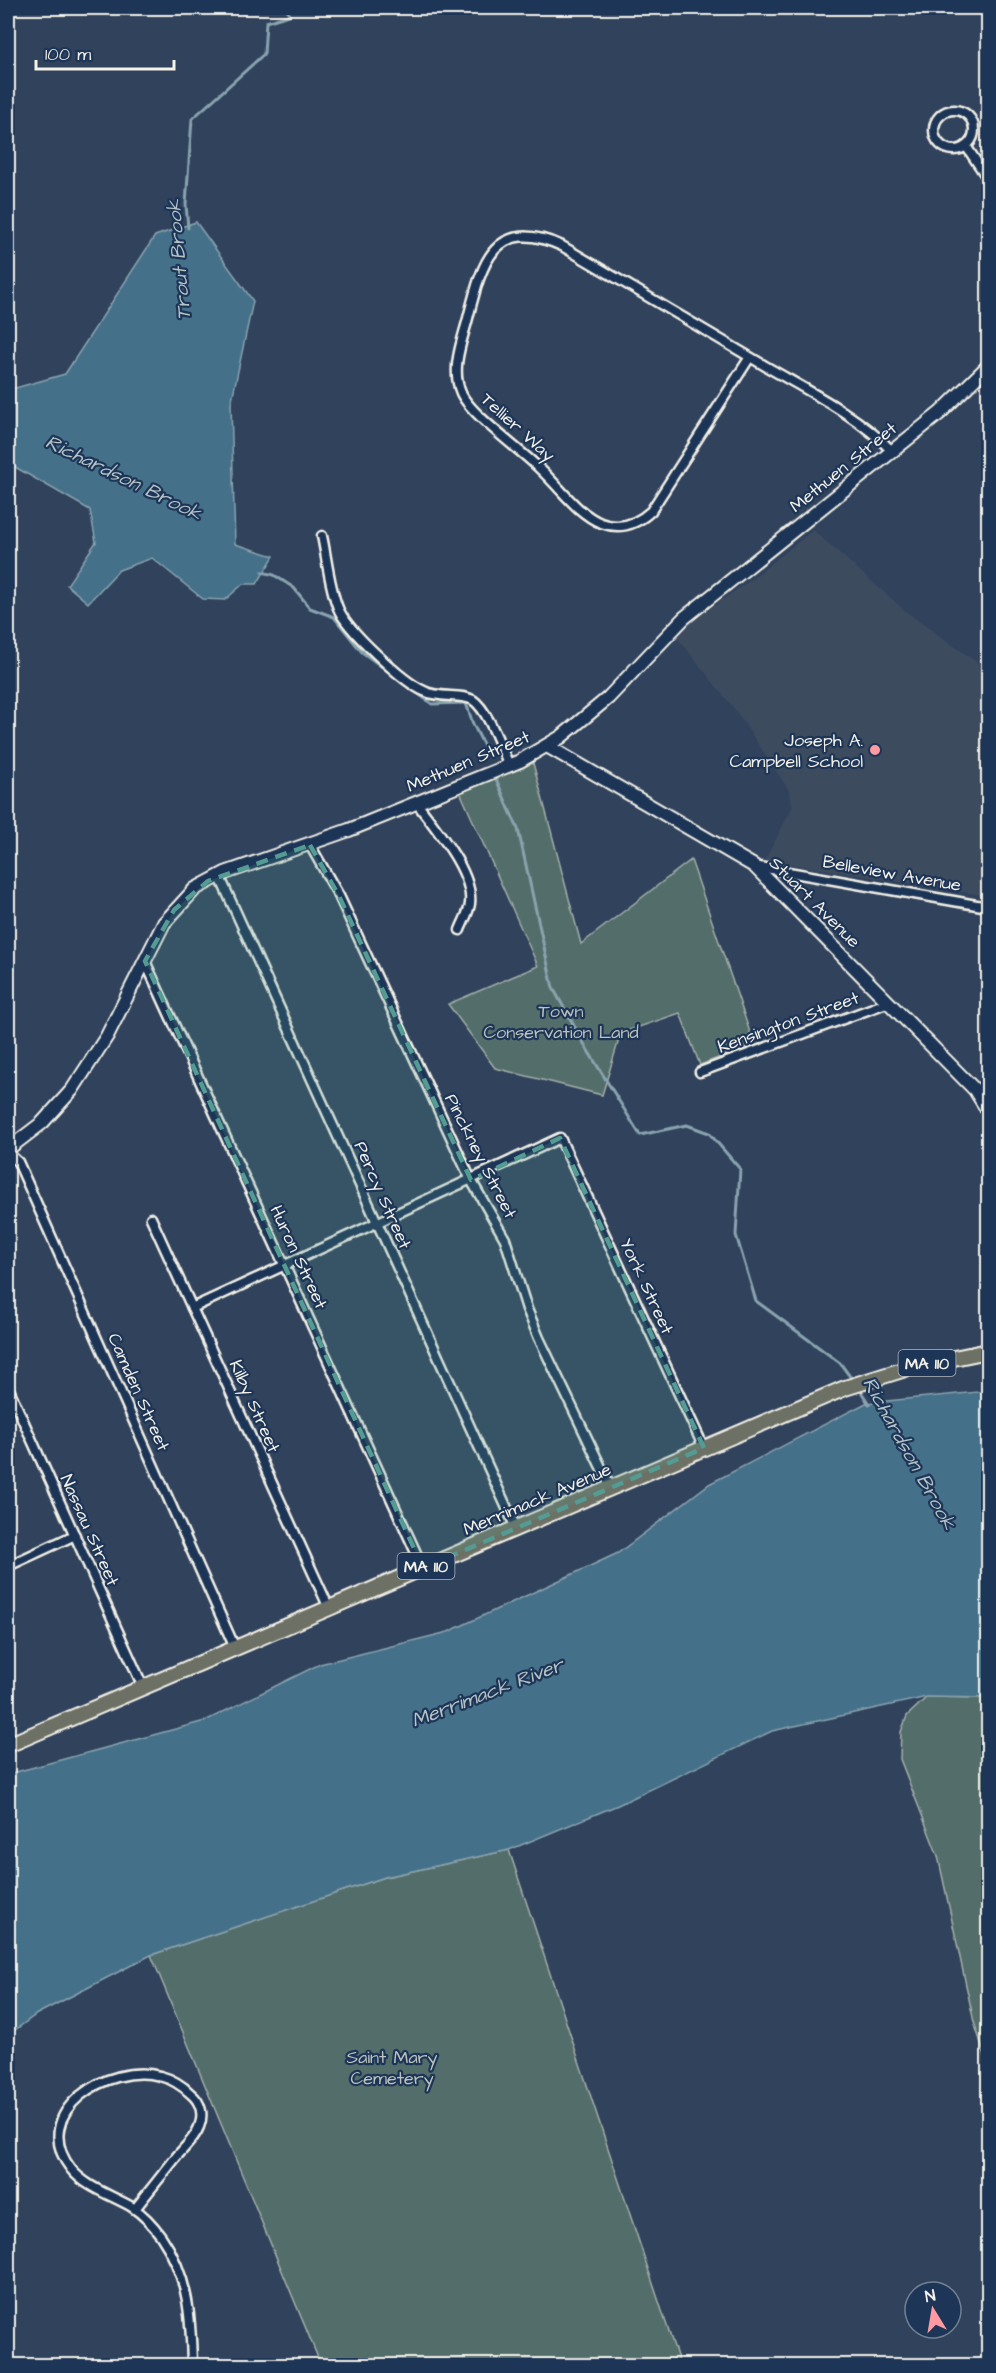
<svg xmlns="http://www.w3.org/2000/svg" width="996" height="2373" font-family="'Architects Daughter',sans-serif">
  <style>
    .built { fill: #3e4b5f }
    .green { fill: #536d6b; stroke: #a4afaa; stroke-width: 1.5 }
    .water { fill: #447089; stroke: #8aa4af; stroke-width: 1.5 }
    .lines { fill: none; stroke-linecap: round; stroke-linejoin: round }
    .stream { stroke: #8aa4af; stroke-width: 3 }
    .street-casing { stroke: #f4f1e8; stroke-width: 13 }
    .secondary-casing { stroke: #f4f1e8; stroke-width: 16 }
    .primary-casing { stroke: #f4f1e8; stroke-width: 18 }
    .street { stroke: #1d3557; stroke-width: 8 }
    .secondary { stroke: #1d3557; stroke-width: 12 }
    .primary { stroke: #6c7065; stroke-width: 14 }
    .marked { fill: #549b93; fill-opacity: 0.2; stroke: #549b93; stroke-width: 4.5; stroke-dasharray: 12 8; stroke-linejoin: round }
    .poi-dot { fill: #ff9aa2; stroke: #1d3557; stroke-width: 2 }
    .labels { text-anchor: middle; stroke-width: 4.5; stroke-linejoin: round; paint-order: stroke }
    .shield { fill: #1d3557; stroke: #b4b9bc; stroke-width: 1.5 }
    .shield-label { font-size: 16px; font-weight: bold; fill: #f4f1e8 }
    .street-label { font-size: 18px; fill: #f4f1e8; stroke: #1d3557 }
    .poi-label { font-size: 18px; fill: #f4f1e8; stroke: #1d3557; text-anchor: end }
    .park-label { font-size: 18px; fill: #bcc3bc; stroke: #1d3557 }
    .water-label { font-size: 20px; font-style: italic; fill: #b6c4c7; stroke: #1d3557 }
  </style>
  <rect width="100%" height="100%" fill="#30425c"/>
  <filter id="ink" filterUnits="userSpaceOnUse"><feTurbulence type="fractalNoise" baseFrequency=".0167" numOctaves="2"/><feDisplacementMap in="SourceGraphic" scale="12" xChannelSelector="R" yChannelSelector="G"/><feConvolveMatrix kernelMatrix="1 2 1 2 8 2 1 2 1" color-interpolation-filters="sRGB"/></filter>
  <g filter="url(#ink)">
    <polygon class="built" points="813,530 909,614 988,670 988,896 765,860 793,806 788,789 736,711 676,636 692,621 748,582"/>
    <g class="green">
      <polygon points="533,763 581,944 691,860 754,1044 700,1065 680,1013 621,1033 602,1095 495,1068 448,1004 538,966 460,792"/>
      <polygon points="927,1697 988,1698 988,2065 974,2022 938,1856 900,1759 901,1732 907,1716"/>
      <polygon points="509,1850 680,2365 321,2365 151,1955 385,1877"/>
    </g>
    <g class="water">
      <polygon points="196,222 253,301 231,404 235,544 274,556 257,584 243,584 225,600 203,599 152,558 119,570 88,603 67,585 96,542 90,510 8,463 8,390 65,374 155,236"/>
      <polygon points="988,1391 988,1698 927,1697 772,1731 618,1805 509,1850 385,1877 151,1955 37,2014 8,2035 8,1776 16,1772 205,1721 320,1664 448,1632 618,1553 709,1484 866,1403"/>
    </g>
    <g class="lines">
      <g class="stream">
        <polyline points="188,228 186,204 192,119 264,54 266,22 289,15 287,8"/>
        <polyline points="262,572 274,575 294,588 310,608 334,617 362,652 432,704 466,703 473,724 489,756"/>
        <polyline points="496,779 518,829 553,988 587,1049 640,1135 687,1125 709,1133 740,1169 736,1235 756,1301 840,1363 854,1382"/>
        <polyline points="858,1387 869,1404"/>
      </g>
      <g class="street-casing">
        <g id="street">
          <circle cx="954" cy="130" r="20"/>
          <polyline points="966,146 988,179"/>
          <path d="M750 357 651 511C637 524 620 530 601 523 593 520 585 514 578 508 565 496 553 481 540 469 522 451 470 414 461 393 451 370 461 344 467 322 481 268 491 214 562 246 630 286 699 327 767 367 810 392 857 415 892 451"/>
          <path d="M322 536C327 559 329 586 338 608 346 629 403 682 424 691 439 699 461 693 473 700 488 710 501 748 509 765"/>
          <path d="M416 802C434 827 474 872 470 904 469 912 463 922 460 930"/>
          <polyline points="310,845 339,896 471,1180 505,1239 527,1309 539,1338 611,1488"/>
          <polyline points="754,866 988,907"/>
          <polyline points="219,875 516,1528"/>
          <polyline points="145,961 423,1568"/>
          <polyline points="700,1072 889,1002"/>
          <polyline points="8,1153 18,1162 235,1648"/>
          <polyline points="151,1218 329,1608"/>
          <polyline points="192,1308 560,1138 704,1448"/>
          <polyline points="8,1387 143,1687"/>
          <polyline points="8,1566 75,1535"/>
          <path d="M135 2209C149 2191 163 2174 177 2156 185 2147 195 2138 199 2127 204 2115 201 2102 191 2094 183 2086 172 2079 160 2076 109 2062 27 2112 71 2169 85 2187 113 2196 132 2207 144 2215 153 2225 161 2236 189 2277 191 2318 192 2366"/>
        </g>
      </g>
      <g class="secondary-casing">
        <g id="secondary">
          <polyline points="547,746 754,866 975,1090 988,1111"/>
          <polyline points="8,1149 42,1123 72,1090 107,1036 164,923 195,889 225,873 349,830 520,761 561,737 608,698 684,618 940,413 988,366"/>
        </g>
      </g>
      <g class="primary-casing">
        <polyline id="primary" points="8,1745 845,1388 915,1366 988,1351"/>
      </g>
      <use href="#street" class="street"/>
      <use href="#secondary" class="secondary"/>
      <use href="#primary" class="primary"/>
    </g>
  </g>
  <path class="marked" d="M310 845 339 896 471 1180 560 1138 704 1448 423 1568 145 961 174 910 208 881Z"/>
  <circle class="poi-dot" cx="875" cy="750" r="6"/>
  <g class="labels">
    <g class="shield">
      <rect x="898.5" y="1350" width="57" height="26" rx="4.5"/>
      <rect x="397.5" y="1553" width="57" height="26" rx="4.5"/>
    </g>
    <g class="shield-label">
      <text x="927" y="1369">MA 110</text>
      <text x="426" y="1572">MA 110</text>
    </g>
    <g class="street-label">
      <text transform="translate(518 427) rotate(42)" y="6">Tellier Way</text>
      <text transform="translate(843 467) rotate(-39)" y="6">Methuen Street</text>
      <text transform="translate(468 761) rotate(-23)" y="6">Methuen Street</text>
      <text transform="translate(892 873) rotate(10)" y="6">Belleview Avenue</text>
      <text transform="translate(815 902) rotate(45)" y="6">Stuart Avenue</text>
      <text transform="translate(788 1022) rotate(-20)" y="6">Kensington Street</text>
      <text transform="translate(481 1156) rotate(63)" y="6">Pinckney Street</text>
      <text transform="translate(383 1195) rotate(66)" y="6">Percy Street</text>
      <text transform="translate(299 1257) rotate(65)" y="6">Huron Street</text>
      <text transform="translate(647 1286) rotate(65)" y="6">York Street</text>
      <text transform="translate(139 1392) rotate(66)" y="6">Camden Street</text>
      <text transform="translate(255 1406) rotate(66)" y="6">Kilby Street</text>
      <text transform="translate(537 1499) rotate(-23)" y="6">Merrimack Avenue</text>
      <text transform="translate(90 1530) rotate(66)" y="6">Nassau Street</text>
    </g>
    <g class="poi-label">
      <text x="863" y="746">Joseph A.<tspan x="863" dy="21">Campbell School</tspan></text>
    </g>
    <g class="park-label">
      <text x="561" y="1017">Town<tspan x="561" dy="21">Conservation Land</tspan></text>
      <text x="392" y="2063">Saint Mary<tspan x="392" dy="21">Cemetery</tspan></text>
    </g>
    <g class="water-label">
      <text transform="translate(178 260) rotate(-95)" y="7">Trout Brook</text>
      <text transform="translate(124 477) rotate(26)" y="7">Richardson Brook</text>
      <text transform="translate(910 1453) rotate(61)" y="7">Richardson Brook</text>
      <text transform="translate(487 1692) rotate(-21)" y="7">Merrimack River</text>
    </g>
  </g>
  <rect width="996" height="2373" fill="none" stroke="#1d3557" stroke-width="30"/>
  <rect x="15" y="15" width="966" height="2343" fill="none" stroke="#f4f1e8" stroke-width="2" filter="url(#ink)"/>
  <g transform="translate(933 2310) rotate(349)"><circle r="28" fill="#1d3557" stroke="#738091" stroke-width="1.5"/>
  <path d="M0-4.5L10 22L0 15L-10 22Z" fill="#ff9aa2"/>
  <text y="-9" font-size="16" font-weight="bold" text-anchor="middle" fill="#f4f1e8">N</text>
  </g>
  <path d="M36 60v9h138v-9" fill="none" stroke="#f4f1e8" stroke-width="3"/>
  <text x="45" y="60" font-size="18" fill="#f4f1e8" stroke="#1d3557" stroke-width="4.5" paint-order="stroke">100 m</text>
</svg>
